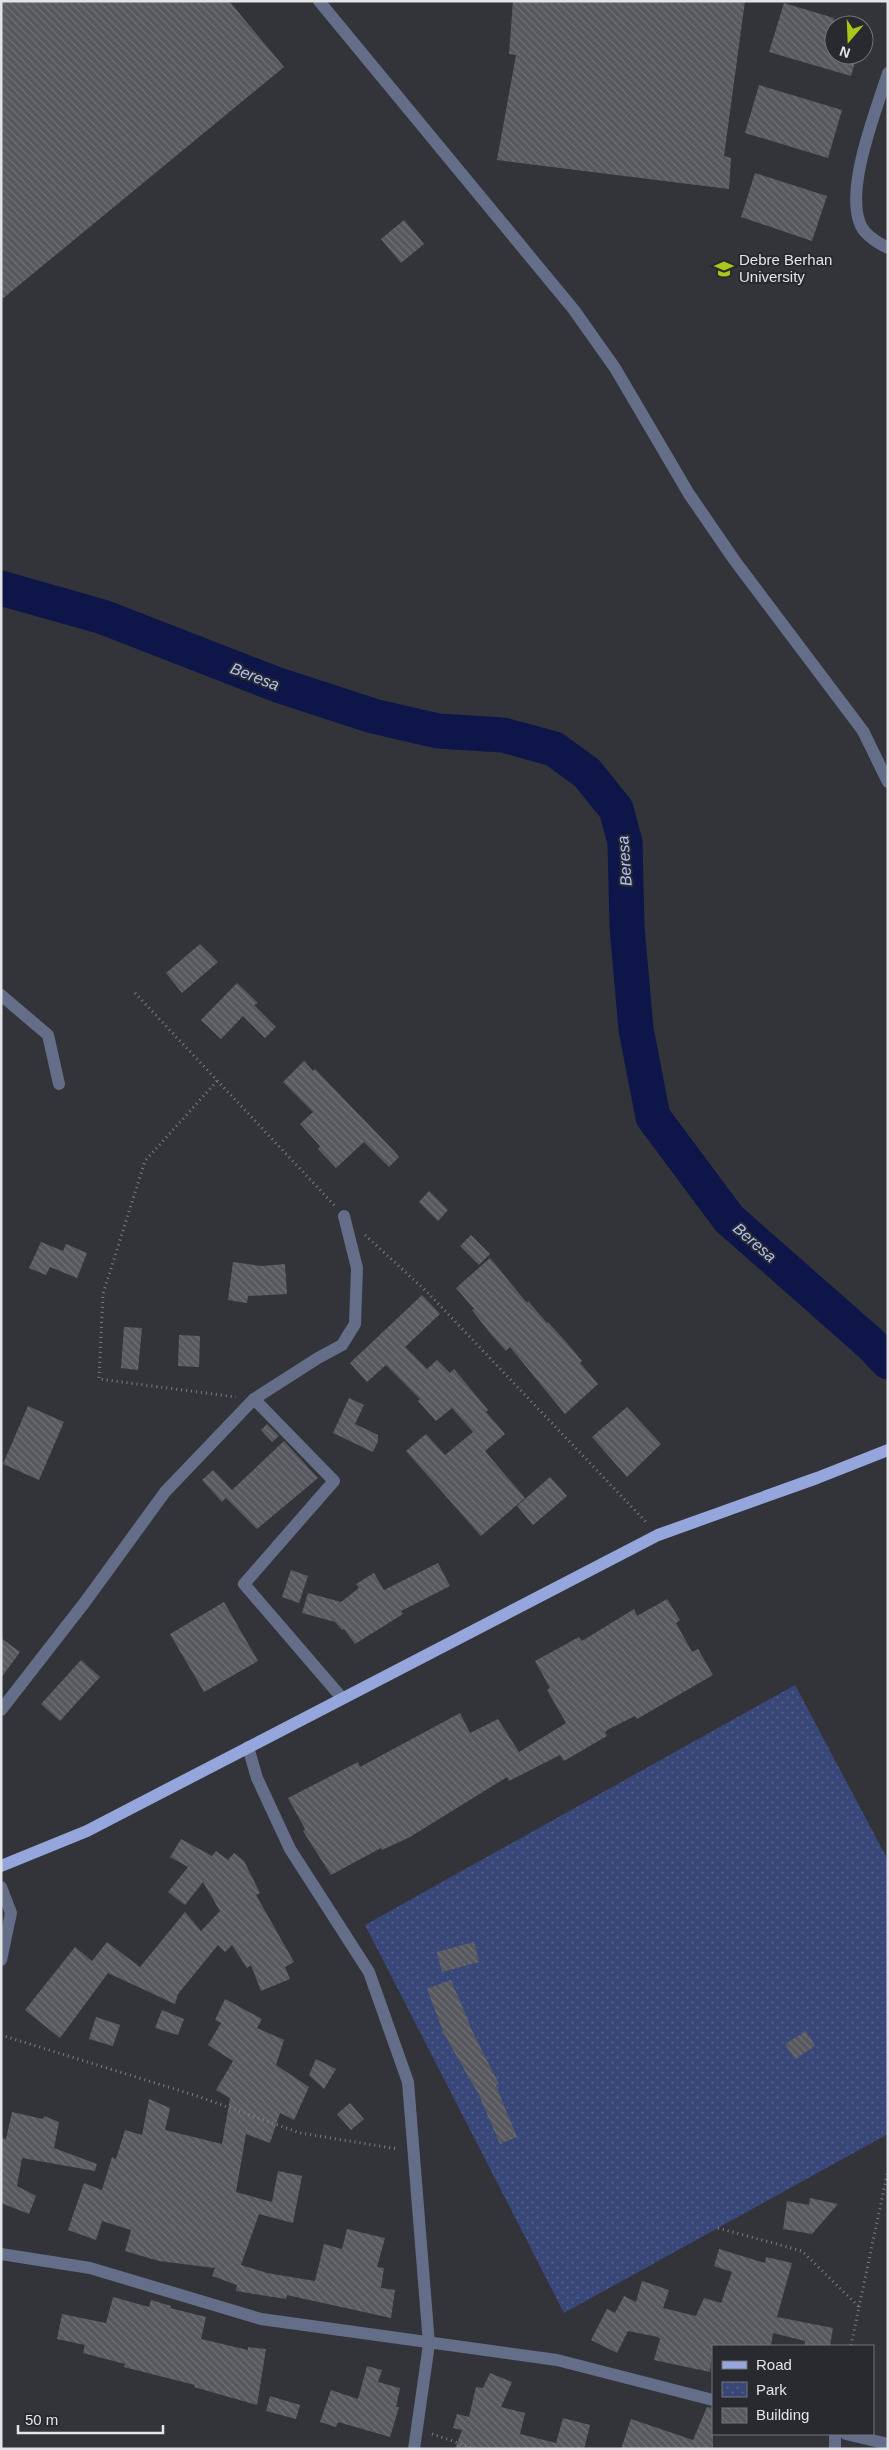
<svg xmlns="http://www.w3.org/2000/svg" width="889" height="2450" font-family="Helvetica,sans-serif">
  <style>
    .park { fill: url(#park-dots) }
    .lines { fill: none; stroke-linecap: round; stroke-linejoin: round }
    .river { stroke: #0e1549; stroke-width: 35 }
    .building { fill: url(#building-back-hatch) }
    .path { stroke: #7c7e82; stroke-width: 3; stroke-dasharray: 1 4; stroke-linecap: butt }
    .minor { stroke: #656e89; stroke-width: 12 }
    .major { stroke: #95a6dd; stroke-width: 12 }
    .labels { text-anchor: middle; stroke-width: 4; stroke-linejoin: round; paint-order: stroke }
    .poi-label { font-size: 15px; fill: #e3e4e7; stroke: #282a2f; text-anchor: start }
    .water-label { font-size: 16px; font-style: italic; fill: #b0c1f5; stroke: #282a2f }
  </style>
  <defs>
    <pattern id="park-dots" width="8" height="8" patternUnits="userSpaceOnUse" patternTransform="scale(1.25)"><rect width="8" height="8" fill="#384678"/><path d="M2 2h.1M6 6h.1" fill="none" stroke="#55618b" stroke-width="1.8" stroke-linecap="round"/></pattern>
    <pattern id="building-back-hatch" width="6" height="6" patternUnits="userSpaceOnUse" patternTransform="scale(1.25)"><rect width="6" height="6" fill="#58595f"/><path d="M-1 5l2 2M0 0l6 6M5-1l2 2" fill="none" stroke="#707176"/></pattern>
  </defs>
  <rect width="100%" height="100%" fill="#323439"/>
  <polygon class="park" points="795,1685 888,1860 888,2134 564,2313 365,1925"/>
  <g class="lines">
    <polyline class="river" points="1,588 103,617 278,685 373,716 438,731 503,735 554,749 587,773 616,809 625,842 627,927 636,1029 653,1117 729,1219 871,1344 888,1362"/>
  </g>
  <g class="building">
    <polygon points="1,1 229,1 284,67 1,300"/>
    <polygon points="513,1 745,1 724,156 731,158 729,189 497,160 516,55 509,54"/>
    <polygon points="784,3 834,18 834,55 857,55 851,76 769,52"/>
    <polygon points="759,85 842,110 828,158 745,133"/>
    <polygon points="755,173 827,196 812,241 741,217"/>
    <polygon points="404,220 424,244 401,263 381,239"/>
    <polygon points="200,944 218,962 182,993 166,973"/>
    <polygon points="237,983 258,1003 254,1005 276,1027 265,1038 243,1016 221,1039 201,1020"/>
    <polygon points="304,1061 313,1071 315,1069 395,1152 399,1157 389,1167 364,1142 336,1168 318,1149 320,1146 300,1124 313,1112 283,1082"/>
    <polygon points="429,1191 448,1210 438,1221 419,1202"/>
    <polygon points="471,1235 490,1254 479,1265 460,1246"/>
    <polygon points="41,1242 63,1251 66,1244 87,1253 77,1278 50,1267 46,1275 29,1268"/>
    <polygon points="490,1258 527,1303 528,1301 547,1323 548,1322 567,1343 582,1361 580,1363 598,1384 565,1414 510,1347 506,1351 490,1333 472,1310 474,1309 456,1288"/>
    <polygon points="233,1262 262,1266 285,1264 287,1294 248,1296 247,1303 228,1300"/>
    <polygon points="422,1295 440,1314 405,1347 427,1369 437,1360 450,1373 454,1369 488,1410 486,1412 505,1434 485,1451 525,1498 481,1536 406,1451 426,1434 445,1455 473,1432 452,1408 436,1421 418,1401 420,1399 386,1365 367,1382 350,1363"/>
    <polygon points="124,1327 142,1328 138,1370 121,1368"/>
    <polygon points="179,1335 200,1336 199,1367 178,1366"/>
    <polygon points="349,1398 364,1405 355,1424 378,1435 378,1441 373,1452 333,1433"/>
    <polygon points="28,1406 64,1422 39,1480 3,1464"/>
    <polygon points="627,1407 661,1444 627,1477 592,1437"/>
    <polygon points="267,1424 279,1436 272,1442 261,1430"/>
    <polygon points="284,1441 318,1478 257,1529 226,1498 222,1502 202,1480 213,1470 232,1490"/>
    <polygon points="550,1477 567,1496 533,1525 517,1506"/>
    <polygon points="438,1563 450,1586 401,1611 403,1614 355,1644 344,1629 342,1630 335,1622 302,1613 308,1593 341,1602 359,1588 356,1584 374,1573 384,1590"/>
    <polygon points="291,1570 308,1576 299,1603 282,1597"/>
    <polygon points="667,1599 680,1620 676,1623 692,1652 698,1649 713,1675 637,1719 635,1716 609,1729 605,1732 607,1736 564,1761 560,1755 509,1781 507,1777 410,1837 382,1850 381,1848 331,1875 303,1831 305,1829 288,1798 358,1762 360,1767 460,1713 470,1733 498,1719 519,1752 566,1723 547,1690 550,1688 535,1661 579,1637 582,1641 634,1609 637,1616"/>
    <polygon points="224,1602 258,1661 204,1692 170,1634"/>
    <polygon points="1,1638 20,1652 1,1678"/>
    <polygon points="81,1660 100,1677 60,1721 41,1704"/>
    <polygon points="181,1839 212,1856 216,1851 228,1860 234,1853 244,1861 260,1893 256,1895 294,1962 285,1967 290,1979 261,1991 251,1965 247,1968 232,1945 225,1952 218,1945 178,1994 175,2004 108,1973 60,2038 25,2010 75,1947 92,1961 107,1942 140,1967 185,1912 201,1931 220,1911 203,1882 185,1905 168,1892 188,1867 170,1857"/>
    <polygon points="474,1942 479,1962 442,1972 437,1952"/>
    <polygon points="451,1980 475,2037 499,2084 496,2086 517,2137 500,2144 479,2095 444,2034 427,1989"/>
    <polygon points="225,1999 262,2019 257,2028 284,2040 276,2065 309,2087 294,2120 280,2113 270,2143 246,2134 236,2192 272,2202 278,2171 302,2176 293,2223 259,2214 241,2265 267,2273 315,2281 324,2244 342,2249 347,2229 385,2238 377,2267 384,2268 381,2288 395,2290 391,2318 287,2295 286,2299 236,2291 237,2285 212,2276 215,2268 159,2261 125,2251 131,2230 102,2221 96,2240 68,2230 84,2183 102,2190 112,2157 116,2159 125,2130 142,2135 149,2099 170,2108 165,2130 222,2144 230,2098 216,2090 233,2061 208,2045 221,2023 215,2020"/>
    <polygon points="162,2010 184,2019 178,2035 155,2028"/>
    <polygon points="96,2017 120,2025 113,2046 89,2039"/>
    <polygon points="806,2031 815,2046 795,2059 785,2044"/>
    <polygon points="316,2059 336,2069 324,2089 309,2075"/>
    <polygon points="350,2103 364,2119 351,2130 337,2114"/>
    <polygon points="12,2112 43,2119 44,2116 59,2122 54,2148 97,2164 95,2171 22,2158 17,2186 36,2196 29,2214 1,2203 1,2138 6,2139"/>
    <polygon points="810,2198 838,2204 812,2234 783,2229 787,2201 809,2205"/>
    <polygon points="719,2249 765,2263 766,2257 792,2263 777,2317 833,2328 830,2346 805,2346 805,2341 773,2333 771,2346 713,2346 710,2372 654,2360 660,2339 658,2337 628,2331 617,2353 591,2340 607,2309 615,2313 624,2296 636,2302 642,2281 669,2290 663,2308 696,2316 704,2298 721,2303 732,2272 714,2266"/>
    <polygon points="113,2297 149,2307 151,2300 171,2306 170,2308 206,2317 201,2339 248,2350 248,2347 266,2349 257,2405 194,2387 195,2385 124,2367 125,2364 83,2353 85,2345 57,2339 62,2314 106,2323"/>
    <polygon points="367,2366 382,2370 378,2382 400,2388 396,2407 399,2407 390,2437 338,2422 336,2427 320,2422 331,2390 358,2399"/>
    <polygon points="490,2373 512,2382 501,2407 525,2413 520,2434 556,2443 563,2418 590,2425 584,2449 455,2449 462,2430 453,2428 457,2414 469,2417 476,2387 483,2388"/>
    <polygon points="270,2396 300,2405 296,2419 266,2411"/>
    <polygon points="707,2407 713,2408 713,2449 621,2449 631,2419 693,2440"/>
  </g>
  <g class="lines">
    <g class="path">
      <polyline points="135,993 335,1206"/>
      <polyline points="217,1081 145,1161 103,1294 99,1379 236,1397"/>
      <polyline points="365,1235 428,1293 647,1523"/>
      <polyline points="1,2035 197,2096 300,2133 398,2149"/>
      <polyline points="718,2228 802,2251 859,2307 851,2346"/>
      <polyline points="859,2307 888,2170"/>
      <polyline points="432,2434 476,2449"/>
    </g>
    <g class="minor">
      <polyline points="319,1 574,310 615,368 689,494 735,561 863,731 888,782"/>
      <path d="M888 73C876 111 844 190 861 226 866 236 878 243 888 248"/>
      <polyline points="1,995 48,1035 59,1084"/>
      <polyline points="254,1399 334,1481 244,1584 342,1698"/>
      <polyline points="1,1710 85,1602 165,1492 254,1399 318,1358 342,1345 355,1324 357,1268 344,1216"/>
      <polyline points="248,1747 257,1778 290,1849 369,1972 408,2082 429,2344 414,2449"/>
      <polyline points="1,1887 11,1913 1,1960"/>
      <polyline points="1,2254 90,2268 261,2319 557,2360 713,2400"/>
      <polyline points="846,2434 888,2444"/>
      <polyline points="835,2449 835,2434"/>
    </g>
    <polyline class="major" points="1,1866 87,1831 658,1535 817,1478 888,1450"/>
  </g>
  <defs>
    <g id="university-bare" transform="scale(1.5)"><path d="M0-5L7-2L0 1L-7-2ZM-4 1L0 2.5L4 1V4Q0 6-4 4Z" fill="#a9c71b" stroke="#282a2f" stroke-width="2.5" paint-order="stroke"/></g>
  </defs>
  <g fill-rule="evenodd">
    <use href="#university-bare" x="724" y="269"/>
  </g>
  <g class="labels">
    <g class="poi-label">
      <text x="739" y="265">Debre Berhan<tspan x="739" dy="17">University</tspan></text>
    </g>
    <g class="water-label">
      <text transform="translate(255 676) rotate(21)" y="6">Beresa</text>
      <text transform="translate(624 861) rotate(-94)" y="6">Beresa</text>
      <text transform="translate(755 1242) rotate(41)" y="6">Beresa</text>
    </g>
  </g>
  <rect width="889" height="2450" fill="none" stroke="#e3e4e7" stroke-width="5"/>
  <rect x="712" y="2345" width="162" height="90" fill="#282a2f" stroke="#737479"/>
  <rect x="722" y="2361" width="25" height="8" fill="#95a6dd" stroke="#737479"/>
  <text x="756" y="2370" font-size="15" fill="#e3e4e7">Road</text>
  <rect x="722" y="2382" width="25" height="15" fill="url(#park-dots)" stroke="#737479"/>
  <text x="756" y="2395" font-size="15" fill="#e3e4e7">Park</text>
  <rect x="722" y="2408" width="25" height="15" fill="url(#building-back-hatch)" stroke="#737479"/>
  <text x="756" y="2420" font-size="15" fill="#e3e4e7">Building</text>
  <g transform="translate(849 40) rotate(199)"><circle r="24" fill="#282a2f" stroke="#737479"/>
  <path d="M0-4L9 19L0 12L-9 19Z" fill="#a9c71b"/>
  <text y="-8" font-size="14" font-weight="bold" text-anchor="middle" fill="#e3e4e7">N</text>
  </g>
  <path d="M18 2425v8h145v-8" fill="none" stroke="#e3e4e7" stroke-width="2.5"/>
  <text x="25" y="2425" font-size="15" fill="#e3e4e7" stroke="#282a2f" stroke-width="4" paint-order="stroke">50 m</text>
</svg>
